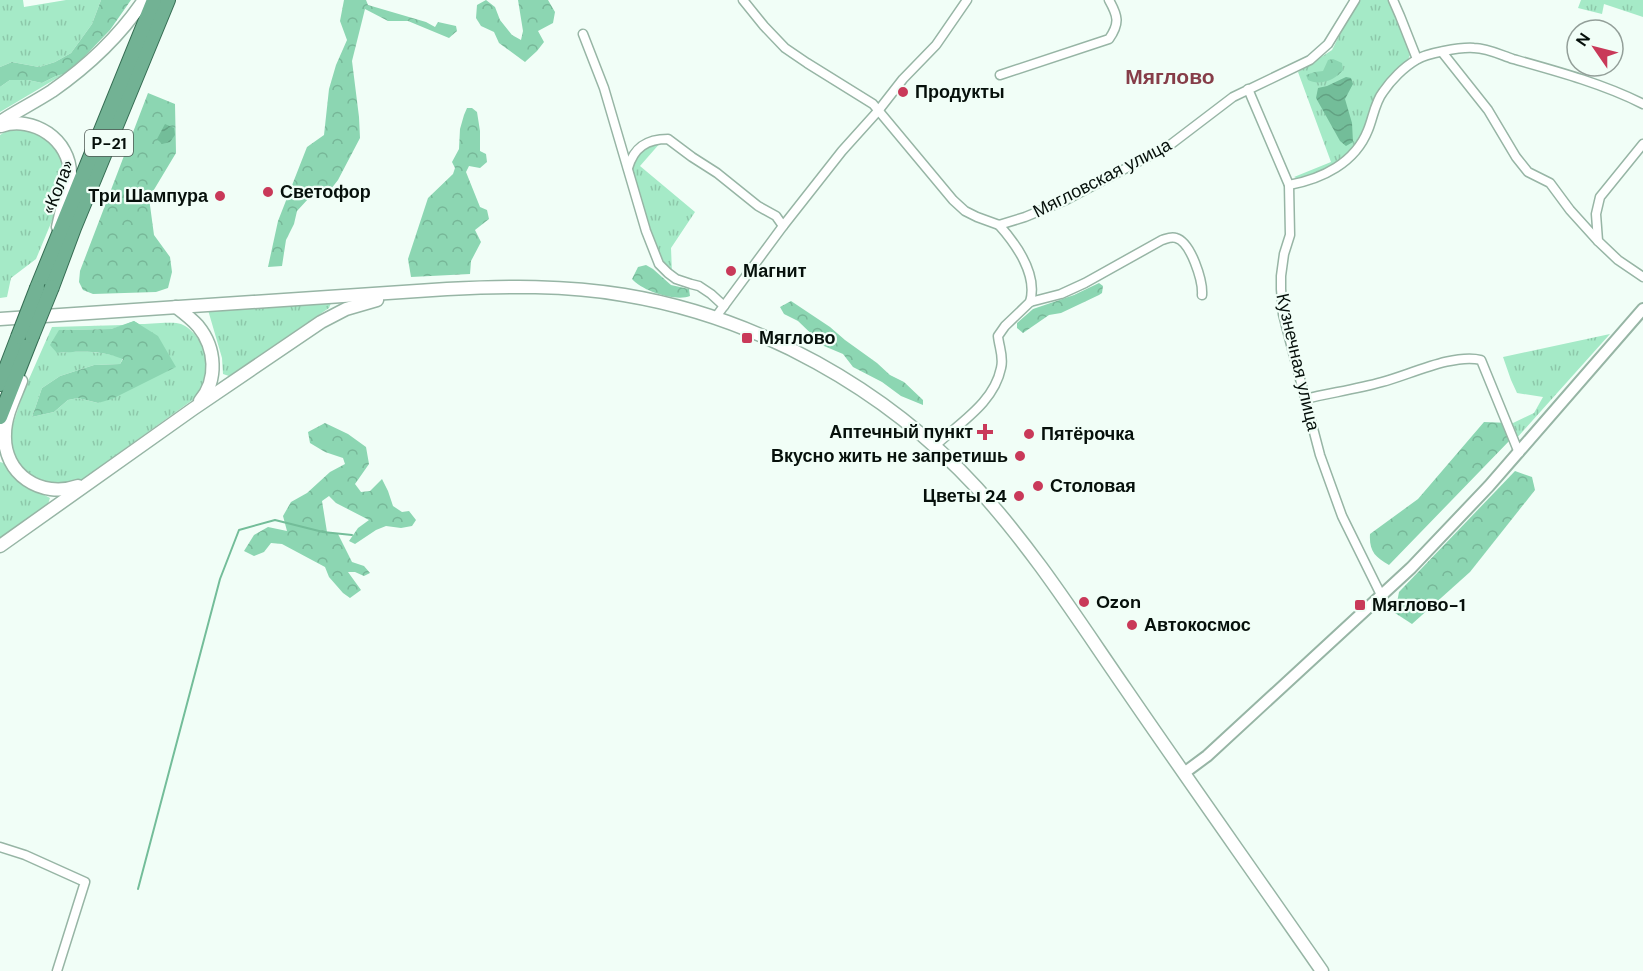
<svg xmlns="http://www.w3.org/2000/svg" width="1643" height="971" font-family="'DM Sans',sans-serif">
  <style>
    .grass { fill: url(#grass-tufts); fill-rule: evenodd }
    .forest { fill: url(#forest-crowns) }
    .water { fill: url(#water-waves) }
    .lines { fill: none; stroke-linecap: round; stroke-linejoin: round }
    .stream { stroke: #73bd99; stroke-width: 2 }
    .minor-casing { stroke: #97b5a5; stroke-width: 11 }
    .tertiary-casing { stroke: #97b5a5; stroke-width: 14 }
    .secondary-casing { stroke: #97b5a5; stroke-width: 15 }
    .trunk-casing { stroke: #356d53; stroke-width: 16 }
    .minor { stroke: #fff; stroke-width: 8 }
    .tertiary { stroke: #fff; stroke-width: 10 }
    .secondary { stroke: #fff; stroke-width: 12 }
    .trunk { stroke: #72b294; stroke-width: 14 }
    .trunk-bridge-casing { stroke: #356d53; stroke-width: 16; stroke-linecap: butt }
    .trunk-bridge { stroke: #72b294; stroke-width: 14 }
    .poi-dot { fill: #c93959; stroke: #f1fef7; stroke-width: 2 }
    .labels { text-anchor: middle; stroke-width: 4.5; stroke-linejoin: round; paint-order: stroke }
    .shield { fill: #f1fef7; stroke: #4c5752; stroke-width: 1.5 }
    .shield-label { font-size: 16px; font-weight: bold; fill: #06100b }
    .poi-label { font-size: 18px; font-weight: bold; fill: #06100b; stroke: #f1fef7; text-anchor: start }
    .street-label { font-size: 18px; fill: #06100b; stroke: #f1fef7 }
    .quarter-label { font-size: 21px; font-weight: bold; fill: #863d48; stroke: #f1fef7 }
  </style>
  <defs>
    <pattern id="grass-tufts" width="24" height="20" patternUnits="userSpaceOnUse" patternTransform="scale(1.5)"><rect width="24" height="20" fill="#a5eac7"/><path d="M3 7l-1-3M5 7V3M7 7l1-3M15 17l-1-3M17 17v-4M19 17l1-3" fill="none" stroke="#8dc8aa"/></pattern>
    <pattern id="forest-crowns" width="20" height="18" patternUnits="userSpaceOnUse" patternTransform="scale(1.5)"><rect width="20" height="18" fill="#8cd6b2"/><path d="M2 6a3 3 0 1 1 6 0M12 15a3 3 0 1 1 6 0" fill="none" stroke="#77b798"/></pattern>
    <pattern id="water-waves" width="16" height="10" patternUnits="userSpaceOnUse" patternTransform="scale(1.5)"><rect width="16" height="10" fill="#73bd99"/><path d="M0 5q4-4 8 0t8 0" fill="none" stroke="#62a182"/></pattern>
  </defs>
  <rect width="100%" height="100%" fill="#f1fef7"/>
  <g class="grass">
    <polygon points="0,0 23,0 24,7 66,0 101,0 92,24 71,53 55,62 39,67 12,62 0,67"/>
    <polygon points="1359,0 1389,0 1399,19 1410,55 1406,64 1380,91 1364,133 1355,149 1325,171 1300,180 1294,177 1331,162 1298,72 1332,50 1349,16"/>
    <polygon points="1581,0 1643,0 1643,17 1604,4 1602,14 1578,8"/>
    <polygon points="64,74 0,112 0,87 10,80 28,80 42,83 56,76"/>
    <polygon points="29,129 49,139 64,155 68,175 61,199 36,259 11,278 7,297 0,298 0,135 6,131"/>
    <path d="M661 142 640 166 695 212 671 248 672 273 667 269 650 232 632 169C639 153 644 146 661 142Z"/>
    <polygon points="328,302 331,303 329,308 229,376 223,374 222,358 208,310"/>
    <path d="M134 321 139 324C148 324 174 321 181 324 201 332 214 365 206 384 204 388 201 393 198 396L76 484H44L24 471 18 463 13 452 11 430 25 388 52 327 124 325ZM125 325 175 367 98 403 78 398 68 400 54 412 32 417 42 388 60 376 94 365 120 364 123 358C100 351 81 351 57 353L60 330 111 329Z"/>
    <polygon points="1610,334 1515,440 1510,423 1513,423 1534,413 1543,397 1517,393 1511,380 1503,357"/>
    <polygon points="0,462 7,464 24,484 50,498 47,507 0,541"/>
  </g>
  <g class="forest">
    <polygon points="101,0 131,0 110,30 83,58 64,74 56,76 42,83 28,80 10,80 0,87 0,67 12,62 39,67 55,62 71,53 92,24"/>
    <polygon points="344,0 366,0 368,5 426,22 435,27 438,22 456,26 457,31 449,38 408,21 388,21 365,9 352,61 359,117 360,138 338,180 331,189 320,186 297,211 294,224 286,240 282,266 268,267 278,221 307,147 324,135 329,89 336,65 347,40 340,21"/>
    <polygon points="486,0 495,7 500,20 512,35 521,40 523,31 518,0 548,0 555,12 553,23 538,31 544,42 537,51 525,62 499,43 494,32 481,26 476,18 477,5"/>
    <path d="M1333 59 1342 63 1343 70C1336 80 1319 86 1308 80L1306 75 1315 72 1323 71 1328 60Z"/>
    <polygon points="148,93 175,104 176,153 149,198 154,235 170,257 172,272 168,288 156,292 93,294 83,290 79,282 80,271"/>
    <polygon points="467,108 472,108 477,112 480,131 480,151 486,154 487,162 480,168 469,166 466,172 480,207 487,210 489,219 475,230 481,242 471,261 470,274 411,277 408,259 428,198 453,174 455,168 452,162 459,149 460,129 464,115"/>
    <path d="M646 265 653 269 671 285 689 289 690 296C676 302 642 291 632 279L638 267Z"/>
    <polygon points="1099,283 1103,286 1102,293 1099,295 1061,313 1049,315 1023,333 1017,328 1017,323 1033,309 1074,295"/>
    <polygon points="791,301 830,327 845,340 877,363 890,375 904,382 923,400 923,405 901,396 882,382 853,367 843,354 824,346 798,321 784,314 780,307"/>
    <path d="M134 321 158 336 176 367 112 399 98 403 78 398 68 400 54 412 32 417 42 388 60 376 94 365 120 364 123 359C101 350 80 351 57 353L50 345 59 330 111 329Z"/>
    <path d="M1484 422 1510 423 1512 438 1389 565C1375 557 1369 551 1370 534L1418 499Z"/>
    <polygon points="325,423 348,434 366,447 369,464 355,484 361,492 370,491 382,479 388,491 393,506 402,512 409,511 416,520 412,526 401,528 386,526 376,530 355,544 349,541 358,528 369,520 336,503 329,496 322,501 327,532 338,534 352,562 364,566 370,573 364,576 355,572 348,572 361,590 350,598 343,593 329,577 325,567 282,544 271,543 264,552 254,556 244,551 254,535 268,527 287,531 283,516 291,502 307,493 330,472 345,464 343,458 325,452 310,443 308,432"/>
    <polygon points="1515,471 1532,477 1535,490 1470,572 1412,624 1395,613 1399,592"/>
  </g>
  <g class="water">
    <polygon points="1346,77 1351,78 1353,84 1345,99 1352,123 1353,142 1346,146 1340,141 1316,98 1318,88 1327,86"/>
    <polygon points="165,124 174,128 175,135 170,142 162,144 157,139"/>
  </g>
  <g class="lines">
    <polyline class="stream" points="138,889 220,579 239,530 275,520 323,532 352,535"/>
    <g class="minor-casing">
      <g id="minor">
        <polyline points="743,0 764,26 785,48 807,63 873,104 953,200 965,211 977,217 999,225 1025,217 1066,200 1170,145 1233,97 1310,60 1328,44 1355,0"/>
        <polyline points="1393,0 1400,16 1417,59"/>
        <polyline points="583,34 604,88 646,231 659,264 668,273 676,279 691,284 699,286 711,294 724,306"/>
        <polyline points="1442,52 1488,110 1516,157 1528,172 1550,183 1570,210 1598,241"/>
        <path d="M1000 75 1109 39C1120 23 1118 16 1109 0"/>
        <polyline points="1248,89 1289,185 1290,235 1284,254 1281,276 1281,289 1283,314 1289,337 1320,455 1342,516 1381,595"/>
        <polyline points="1643,144 1600,197 1596,214 1598,241 1618,260 1643,277"/>
        <path d="M628 168C634 147 647 139 668 139L692 157 717 173 758 206 776 216 783 226"/>
        <path d="M1289 185C1322 179 1355 163 1368 130 1373 118 1375 102 1383 92 1391 80 1404 67 1416 60 1426 53 1461 47 1474 48 1487 48 1501 55 1513 59 1556 71 1604 84 1643 104"/>
        <path d="M999 225C1016 244 1038 275 1030 302"/>
        <polyline points="715,318 783,226 842,151 878,111 903,79 936,45 967,0"/>
        <path d="M1305 399C1330 393 1357 389 1382 382 1409 375 1454 353 1481 360L1519 453"/>
        <path d="M935 446C959 423 994 403 1001 368 1004 357 999 347 998 336L1005 326 1030 302 1061 294 1085 283 1162 240C1166 239 1171 236 1176 238 1191 242 1203 281 1202 295"/>
        <polyline points="0,847 25,855 85,882 57,971"/>
      </g>
    </g>
    <g class="tertiary-casing">
      <polyline id="tertiary" points="1184,773 1207,756 1411,568 1489,486 1643,309"/>
    </g>
    <g class="secondary-casing">
      <g id="secondary">
        <path d="M0 122C17 111 35 102 52 91 88 66 119 37 144 0"/>
        <path d="M1 126C33 115 71 140 70 175L58 227"/>
        <path d="M176 307C184 313 192 319 198 326 216 348 218 380 200 401"/>
        <path d="M0 319 447 289C506 286 565 285 624 295 758 317 886 389 977 488 1033 549 1078 620 1125 688 1190 783 1257 877 1322 971"/>
        <path d="M21 381C15 397 5 416 5 434 3 474 41 499 78 486"/>
        <polyline points="0,546 193,409 321,322 346,309 377,300"/>
      </g>
    </g>
    <g class="trunk-casing">
      <g id="trunk">
        <polyline points="52,287 74,228 168,0"/>
        <polyline points="37,288 154,0"/>
        <polyline points="0,384 18,337"/>
        <polyline points="0,417 32,336"/>
      </g>
    </g>
    <use href="#minor" class="minor"/>
    <use href="#tertiary" class="tertiary"/>
    <use href="#secondary" class="secondary"/>
    <use href="#trunk" class="trunk"/>
    <g class="trunk-bridge-casing">
      <g id="trunk-bridge">
        <polyline points="32,336 52,287"/>
        <polyline points="18,337 37,288"/>
      </g>
    </g>
    <use href="#trunk-bridge" class="trunk-bridge"/>
  </g>
  <g class="poi-dot">
    <circle cx="903" cy="92" r="6"/>
    <circle cx="268" cy="192" r="6"/>
    <circle cx="220" cy="196" r="6"/>
    <circle cx="731" cy="271" r="6"/>
    <rect x="741" y="332" width="12" height="12" rx="3"/>
    <path d="M982 423h6v6h6v6h-6v6h-6v-6h-6v-6h6z"/>
    <circle cx="1029" cy="434" r="6"/>
    <circle cx="1020" cy="456" r="6"/>
    <circle cx="1038" cy="486" r="6"/>
    <circle cx="1019" cy="496" r="6"/>
    <circle cx="1084" cy="602" r="6"/>
    <rect x="1354" y="599" width="12" height="12" rx="3"/>
    <circle cx="1132" cy="625" r="6"/>
  </g>
  <g class="labels">
    <rect class="shield" x="85" y="130" width="48" height="26" rx="4.5"/>
    <g class="shield-label">
      <text x="109" y="149">Р-21</text>
    </g>
    <g class="poi-label">
      <text x="915" y="98">Продукты</text>
      <text x="280" y="198">Светофор</text>
      <text x="208" y="202" text-anchor="end">Три Шампура</text>
      <text x="743" y="277">Магнит</text>
      <text x="759" y="344">Мяглово</text>
      <text x="973" y="438" text-anchor="end">Аптечный пункт</text>
      <text x="1041" y="440">Пятёрочка</text>
      <text x="1008" y="462" text-anchor="end">Вкусно жить не запретишь</text>
      <text x="1050" y="492">Столовая</text>
      <text x="1007" y="502" text-anchor="end">Цветы 24</text>
      <text x="1096" y="608">Ozon</text>
      <text x="1372" y="611">Мяглово-1</text>
      <text x="1144" y="631">Автокосмос</text>
    </g>
    <g class="street-label">
      <text transform="translate(1102 178) rotate(-27)" y="6">Мягловская улица</text>
      <text transform="translate(58 187) rotate(-68)" y="6">«Кола»</text>
      <text transform="translate(1298 362) rotate(77)" y="6">Кузнечная улица</text>
    </g>
    <g class="quarter-label">
      <text x="1170" y="84">Мяглово</text>
    </g>
  </g>
  <g transform="translate(1595 48) rotate(305)"><circle r="28" fill="#f1fef7" stroke="#939f99" stroke-width="1.5"/>
  <path d="M0-4.5L10 22L0 15L-10 22Z" fill="#c93959"/>
  <text y="-9" font-size="16" font-weight="bold" text-anchor="middle" fill="#06100b">N</text>
  </g>
</svg>
